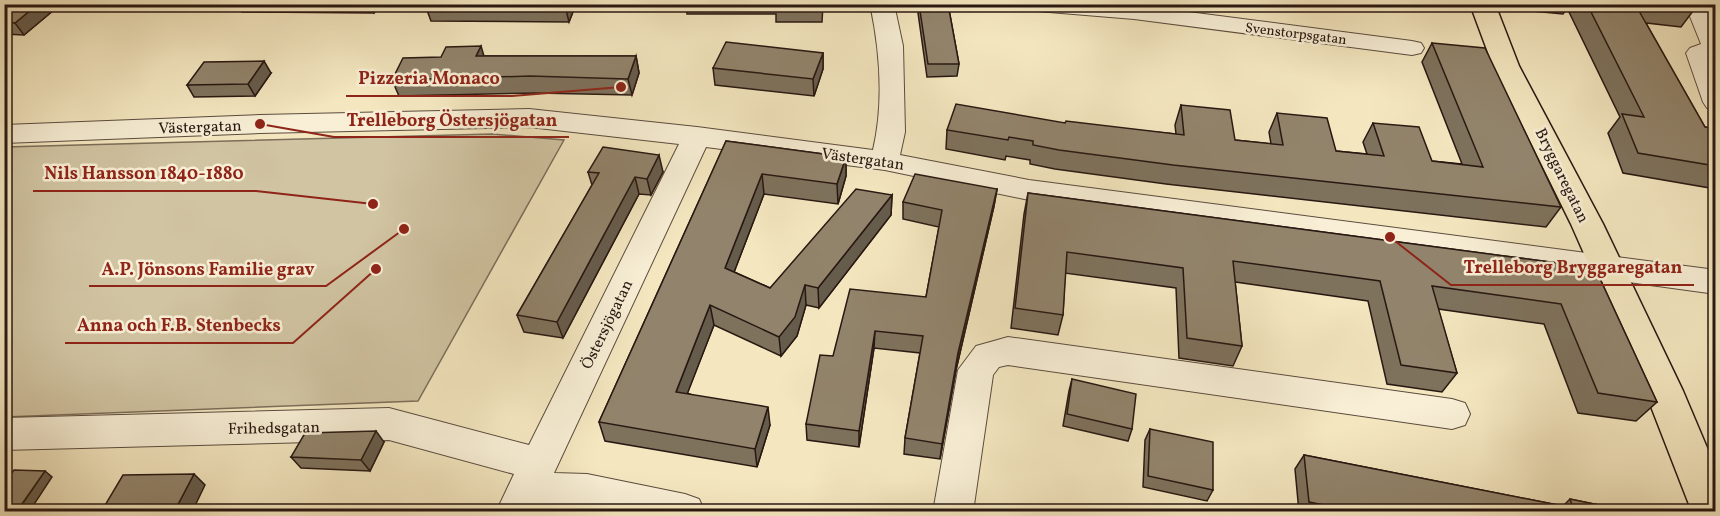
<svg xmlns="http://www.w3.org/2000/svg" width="1720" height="516" font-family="Vollkorn,serif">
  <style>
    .green { fill: #d1c4a2; stroke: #7c6e5a; stroke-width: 1.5 }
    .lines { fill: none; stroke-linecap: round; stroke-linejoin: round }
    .minor-casing { stroke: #5b4c3e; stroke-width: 2 }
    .major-casing { stroke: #281812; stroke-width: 3 }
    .minor { fill: #f8efd6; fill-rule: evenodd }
    .major { fill: #f4e7c0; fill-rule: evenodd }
    .wall { fill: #7e725d; stroke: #281812; stroke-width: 1.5 }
    .shaded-wall { fill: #665c4c; stroke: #281812; stroke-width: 1.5 }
    .building { fill: #92846c; stroke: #281812; stroke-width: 1.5 }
    .labels { text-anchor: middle; stroke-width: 5; stroke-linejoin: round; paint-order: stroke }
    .far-street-label { font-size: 14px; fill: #281812; stroke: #f8efd6 }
    .street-label { font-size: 16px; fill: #281812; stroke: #f8efd6 }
    .leader { fill: none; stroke: #8f2418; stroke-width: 2 }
    .callout-dot { fill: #8f2418; stroke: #f8efd6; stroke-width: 2 }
    .callout-label { font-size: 18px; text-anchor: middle; font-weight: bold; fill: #8f2418; stroke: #f8efd6; stroke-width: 5; stroke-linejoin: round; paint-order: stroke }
  </style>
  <rect width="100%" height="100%" fill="#f4e7c0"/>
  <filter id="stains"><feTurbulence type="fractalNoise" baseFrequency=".00333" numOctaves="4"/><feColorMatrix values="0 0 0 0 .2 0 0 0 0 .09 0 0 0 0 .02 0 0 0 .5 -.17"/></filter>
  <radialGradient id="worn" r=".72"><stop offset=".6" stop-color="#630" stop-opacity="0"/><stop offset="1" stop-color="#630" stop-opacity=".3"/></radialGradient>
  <polygon class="green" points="492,134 564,140 418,401 5,417 5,147"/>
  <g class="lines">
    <g class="minor-casing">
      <g id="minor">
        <path d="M870 4H894L903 46 905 132 900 155 1029 180 1716 270V294L1029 200 885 170 706 147 554 473 587 474 685 494 699 499 705 512H596L538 507 536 512H496L514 474 389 440 4 450V418L389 408 529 445 679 144 529 127 260 133 4 143V125L260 115 529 109 697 127 873 150C884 103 880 51 870 4Z"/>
        <polygon points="1026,4 1134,5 1412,41 1421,43 1424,48 1421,53 1412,55 1134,19 1037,11 1029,9"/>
        <polygon points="1685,4 1709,4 1716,20 1716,56 1713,57 1716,64 1716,110 1707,108 1703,102 1686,53 1690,48 1701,44"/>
        <polygon points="1008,337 1452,399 1465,403 1470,414 1465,425 1452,429 1008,365 999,367 993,375 973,512 933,512 958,370 976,346"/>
      </g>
    </g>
    <g class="major-casing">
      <polygon id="major" points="1470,4 1495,4 1519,66 1603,224 1683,391 1716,469 1716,512 1692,512 1645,391 1571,224 1493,66"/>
    </g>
    <use href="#minor" class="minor"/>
    <use href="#major" class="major"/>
  </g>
  <g class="wall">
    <polygon points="4,4 61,4 24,35 4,34"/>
    <polygon points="237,4 380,4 374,13 242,12"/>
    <polygon points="576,4 569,22 431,21 425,5"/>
    <polygon points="686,4 823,4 822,22 776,22 776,14 687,14"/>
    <polygon points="919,4 948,4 959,64 957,76 927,77 918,13"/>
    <polygon points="1521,4 1691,4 1693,11 1681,27 1646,23 1705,127 1716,129 1716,189 1623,173 1608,133 1620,117 1567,8 1563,14 1522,10"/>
    <polygon points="1432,43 1561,207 1546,227 1166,184 1055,169 1030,164 1030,160 1006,156 1005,160 946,149 947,130 1065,123 1176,134 1175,125 1181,105 1235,140 1271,144 1269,132 1277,113 1336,151 1367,154 1363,142 1373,123 1432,161 1462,164 1422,62"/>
    <polygon points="823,53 823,69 814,96 715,85 713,68"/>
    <polygon points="484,56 636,56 639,73 632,95 535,93 399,96 392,80"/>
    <polygon points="271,73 255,96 194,97 187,85"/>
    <polygon points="726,141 846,157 846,176 838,204 764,194 734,272 770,288 892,195 891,215 819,308 806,305 797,336 781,356 714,325 687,393 770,425 757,467 605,441 599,422"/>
    <polygon points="588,172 663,172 651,195 639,194 563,338 524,332 517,315 592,185"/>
    <polygon points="997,189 994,206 956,370 940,459 904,454 905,438 920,353 874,348 859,447 807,440 806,424 833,356 926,297 939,227 903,219 903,202"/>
    <polygon points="1028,193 1595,268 1657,402 1636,421 1578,413 1544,324 1438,309 1457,373 1442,392 1387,384 1368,301 1235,282 1242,346 1233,366 1179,358 1176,288 1065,273 1063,315 1058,335 1011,328 1024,214"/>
    <polygon points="1072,379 1132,429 1128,441 1063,426 1069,391"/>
    <polygon points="1150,429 1213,490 1207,501 1143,487 1145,440"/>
    <polygon points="384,442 370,471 301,468 291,457"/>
    <polygon points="1304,455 1563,506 1570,499 1633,512 1299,512 1295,469"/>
  </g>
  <g class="shaded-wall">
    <polygon points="38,4 61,4 24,35 15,23"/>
    <polygon points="370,4 380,4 374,13"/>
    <polygon points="566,4 576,4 569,22 565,6"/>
    <polygon points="481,46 486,63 476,56"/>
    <polygon points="823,53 823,69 814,96 813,79"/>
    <polygon points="636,56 639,73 632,95 628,79"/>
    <polygon points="264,61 271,73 255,96 248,84"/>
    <polygon points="659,155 663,172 651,195 647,179"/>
    <polygon points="846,157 846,176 838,204 837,184"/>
    <polygon points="762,174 764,194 728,288 725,268"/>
    <polygon points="635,177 639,194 563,338 557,322"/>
    <polygon points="997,189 994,206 956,370 940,459 942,444 958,353"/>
    <polygon points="892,195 891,215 819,308 818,288"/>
    <polygon points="805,285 806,305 797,336 781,356 779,337"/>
    <polygon points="710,305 714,325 681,410 676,392"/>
    <polygon points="875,331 874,348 859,447 859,431"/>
    <polygon points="768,407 770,425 757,467 755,449"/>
    <polygon points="376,431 384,442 370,471 361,460"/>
    <polygon points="45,471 52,477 29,512 17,512"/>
    <polygon points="194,474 205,485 192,512 174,512"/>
  </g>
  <g class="building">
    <polygon points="4,4 38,4 15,23 4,22"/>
    <polygon points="425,4 566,4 565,6"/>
    <polygon points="775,4 822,4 822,5 775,6"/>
    <polygon points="919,4 948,4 959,64 928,64"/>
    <polygon points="1587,4 1635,4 1705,127 1716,129 1716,166 1638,153 1622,114 1644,117"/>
    <polygon points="1649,4 1691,4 1693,11 1650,6"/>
    <polygon points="726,42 823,53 813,79 713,68"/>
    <polygon points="1432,43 1485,48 1561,207 1173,165 1059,150 1033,145 1033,141 1009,137 1008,140 947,130 956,104 1065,123 1066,121 1184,135 1181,105 1230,110 1235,140 1283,145 1277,113 1327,118 1336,151 1384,156 1373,123 1419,127 1432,161 1483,167"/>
    <polygon points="481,46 476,56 636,56 628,79 530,76 392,80 403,58 441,57 446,47"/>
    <polygon points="264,61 248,84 187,85 204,62"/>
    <polygon points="726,141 846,157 837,184 762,174 725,268 770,288 856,189 892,195 818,288 805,285 795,317 779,337 710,305 676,392 768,407 755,449 599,422"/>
    <polygon points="603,147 659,155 647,179 635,177 557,322 517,315 599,173 588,172"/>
    <polygon points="915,174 997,189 958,353 942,444 905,438 923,336 875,331 859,431 806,424 820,355 833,356 850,289 926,297 942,210 903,202"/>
    <polygon points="1028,193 1595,268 1657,402 1598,393 1561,304 1432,286 1457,373 1401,365 1380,281 1233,261 1242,346 1187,338 1183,268 1067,252 1063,315 1015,308"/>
    <polygon points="1072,379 1136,394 1132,429 1067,414"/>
    <polygon points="1150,429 1213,442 1213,490 1148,476"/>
    <polygon points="376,431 361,460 291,457 305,433"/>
    <polygon points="1304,455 1573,508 1570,499 1633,512 1335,512 1335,507 1309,502"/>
    <polygon points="14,470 45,471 17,511 4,511 4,483"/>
    <polygon points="194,474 174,512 101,512 123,475"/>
  </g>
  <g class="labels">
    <g class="far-street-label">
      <text transform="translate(1296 33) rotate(7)" y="5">Svenstorpsgatan</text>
    </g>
    <g class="street-label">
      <text transform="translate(200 126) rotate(-2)" y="6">Västergatan</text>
      <text transform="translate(863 158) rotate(8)" y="6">Västergatan</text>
      <text transform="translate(1563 175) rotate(64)" y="6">Bryggaregatan</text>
      <text transform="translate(606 324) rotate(-64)" y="6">Östersjögatan</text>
      <text transform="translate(274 427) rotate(-1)" y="6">Frihedsgatan</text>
    </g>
  </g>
  <path class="leader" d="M621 87L512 96H346M260 124L334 137H569M373 204L256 191H33M1390 237L1451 285H1694M404 229L326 286H89M376 269L293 343H65"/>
  <g class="callout-dot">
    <circle cx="621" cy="87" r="6"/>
    <circle cx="260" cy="124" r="6"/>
    <circle cx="373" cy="204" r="6"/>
    <circle cx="1390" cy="237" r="6"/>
    <circle cx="404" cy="229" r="6"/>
    <circle cx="376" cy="269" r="6"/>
  </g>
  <g class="callout-label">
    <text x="429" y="84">Pizzeria Monaco</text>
    <text x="452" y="126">Trelleborg Östersjögatan</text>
    <text x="144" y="179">Nils Hansson 1840-1880</text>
    <text x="1573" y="273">Trelleborg Bryggaregatan</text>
    <text x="208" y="275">A.P. Jönsons Familie grav</text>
    <text x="179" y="331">Anna och F.B. Stenbecks</text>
  </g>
  <rect width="1720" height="516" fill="none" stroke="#f4e7c0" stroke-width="24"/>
  <rect x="6" y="6" width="1708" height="504" fill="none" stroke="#281812" stroke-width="3"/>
  <rect x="12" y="12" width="1696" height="492" fill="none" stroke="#281812" stroke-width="1.5"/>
  <rect width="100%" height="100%" filter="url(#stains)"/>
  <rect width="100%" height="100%" fill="url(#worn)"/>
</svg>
